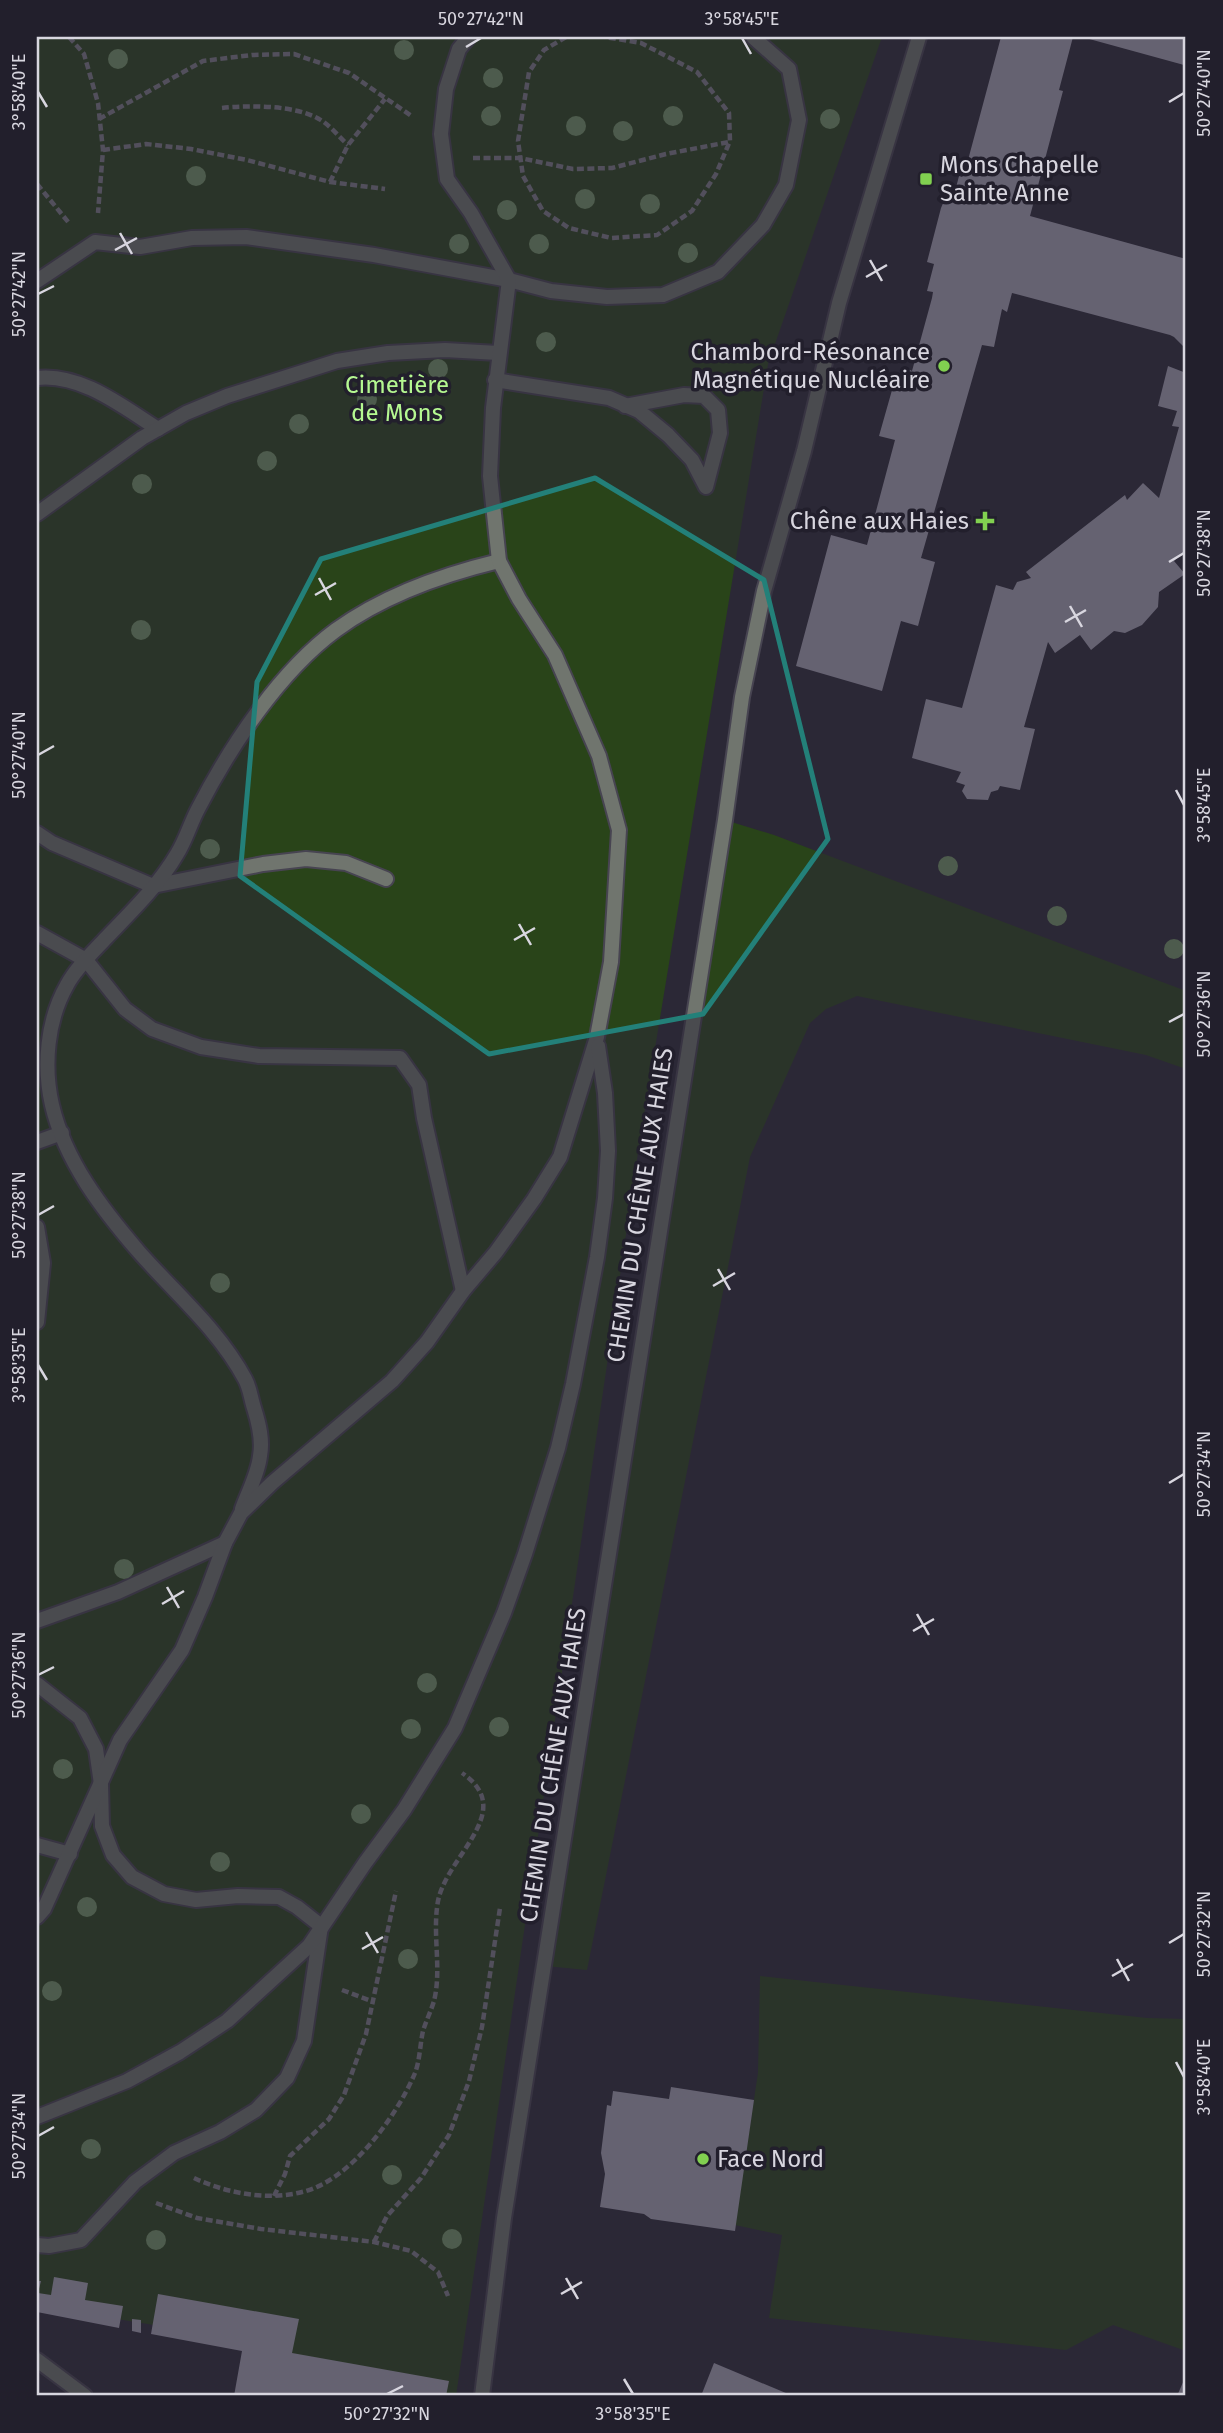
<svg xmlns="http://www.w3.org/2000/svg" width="1223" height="2433" font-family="'Fira Sans',sans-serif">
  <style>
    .green { fill: #294419 }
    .building { fill: #aba8b9 }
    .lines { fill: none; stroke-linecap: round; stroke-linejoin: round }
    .service-casing { stroke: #474451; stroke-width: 18 }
    .minor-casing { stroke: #474451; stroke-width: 18 }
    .path { stroke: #817f8a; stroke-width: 4.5; stroke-dasharray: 7 3.5; stroke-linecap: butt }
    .service { stroke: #70756e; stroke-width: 14 }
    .minor { stroke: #70756e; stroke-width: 14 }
    .tree { fill: #779a68 }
    .marked { fill: none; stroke: #238079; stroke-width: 5; stroke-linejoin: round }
    .ticks { fill: none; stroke: #d8d6df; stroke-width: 2.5 }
    .poi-dot { fill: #81d050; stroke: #221f2c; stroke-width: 2.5 }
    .labels { text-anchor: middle; stroke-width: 7; stroke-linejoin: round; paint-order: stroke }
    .poi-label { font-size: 24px; fill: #d8d6df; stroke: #221f2c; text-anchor: start }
    .park-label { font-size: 24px; fill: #b5f891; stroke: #221f2c }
    .street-label { font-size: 24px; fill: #d8d6df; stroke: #221f2c }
    .neatline { fill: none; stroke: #d8d6df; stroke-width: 2.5 }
    .ticks-label { font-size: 18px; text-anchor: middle; fill: #d8d6df }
  </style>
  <rect width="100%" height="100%" fill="#2b2836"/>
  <g class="green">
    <polygon points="37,37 882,37 768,364 640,1139 456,2396 296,2396 245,2386 251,2345 160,2326 37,2306"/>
    <polygon points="725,820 774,835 1186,991 1186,1069 1146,1055 857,996 826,1009 810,1023 750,1157 587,1970 545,1966"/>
    <polygon points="760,1976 1147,2018 1186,2019 1186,2351 1113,2325 1066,2350 769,2318 782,2235 735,2225 758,2073"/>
  </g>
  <g class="building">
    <polygon points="1001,37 1073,37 1059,90 1063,91 1030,216 1186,259 1186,349 1174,337 1170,335 1012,293 1007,312 1002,309 994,347 982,345 921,558 935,562 918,626 901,621 882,691 796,666 831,535 867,545 895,440 879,436 896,376 906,378 908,369 912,371 932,298 933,292 927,291 934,264 927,262 941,208 944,201 952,203 959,176 962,177 964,175"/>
    <polygon points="1082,37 1186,37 1186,56 1184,65"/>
    <polygon points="1168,366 1186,373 1186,551 1174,561 1185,574 1159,592 1158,607 1142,625 1125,633 1114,631 1091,650 1080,635 1055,653 1048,642 1024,727 1035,729 1020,790 1000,786 998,790 991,792 988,800 967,799 962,791 965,785 956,782 961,772 912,758 926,699 962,708 996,585 1013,590 1017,582 1031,578 1026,572 1125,495 1127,500 1143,483 1159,498 1179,427 1172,426 1177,411 1158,406"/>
    <polygon points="671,2087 754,2100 735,2231 651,2219 644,2214 600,2207 605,2174 601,2153 607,2105 611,2106 613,2091 669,2099"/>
    <polygon points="54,2277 88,2283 85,2300 123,2306 119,2328 37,2312 37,2281 41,2281 38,2293 51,2295"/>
    <polygon points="158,2294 299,2319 292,2353 449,2381 446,2396 234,2396 242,2351 151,2334"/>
    <polygon points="132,2319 141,2320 141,2333 132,2331"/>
    <polygon points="714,2363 793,2396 701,2396"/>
    <polygon points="1184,2380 1186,2380 1186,2396 1177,2396"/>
  </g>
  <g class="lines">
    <g class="service-casing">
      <g id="service">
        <polyline points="37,281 95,242 140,247 192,238 246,237 374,255 509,280 551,291 607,297 663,295 718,272 763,225 786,185 799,120 789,69 753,37"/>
        <path d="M37 378C81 373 123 407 158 429"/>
        <polyline points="495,380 609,398 639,411 668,435 692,460 706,487 720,433 718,410 704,396 684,395 625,406"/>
        <polyline points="37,514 142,438 186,413 227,396 337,361 388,353 445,350 498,353"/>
        <polyline points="37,833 52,843 153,886 263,864 306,859 346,863 386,879"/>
        <polyline points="37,933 86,960 125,1009 152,1029 201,1047 259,1056 400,1058 419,1085 424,1118 463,1291"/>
        <polyline points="37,1142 62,1133"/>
        <polyline points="37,1227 43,1263 37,1322"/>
        <path d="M242 1509C248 1492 258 1474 260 1456 263 1440 259 1424 254 1408 251 1399 250 1388 245 1379 219 1330 175 1293 139 1252 102 1209 65 1161 52 1105 43 1066 47 1020 67 985 76 968 92 953 106 938 130 913 159 885 177 854 186 840 190 824 198 809 230 747 279 672 336 630 384 595 441 575 499 561"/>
        <polyline points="37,1621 118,1592 225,1543"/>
        <polyline points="37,1684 80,1718 96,1749 101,1784 102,1826 113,1855 132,1877 164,1894 196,1900 238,1896 279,1897 297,1907 321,1926 304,2041 287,2078 256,2110 220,2132 174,2153 135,2182 81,2240 49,2246 37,2245"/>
        <polyline points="37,1845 70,1854"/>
        <polyline points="37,1917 44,1909 120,1740 182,1650 205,1597 225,1543 241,1513 272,1483 392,1381 427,1342 463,1291 496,1252 534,1199 560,1157 597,1037 611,962 619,830 599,756 555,655 519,599 499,561 490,476 493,408 509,280 471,213 447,179 441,134 446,89 459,49 469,37"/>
        <polyline points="37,2117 127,2081 180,2052 227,2021 309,1946 365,1863 404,1810 455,1728 504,1613 525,1554 558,1448 573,1384 597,1257 605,1198 608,1151 605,1093 598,1046"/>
      </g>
    </g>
    <g class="minor-casing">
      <g id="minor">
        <polyline points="37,2360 85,2396"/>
        <polyline points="482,2396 504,2218 725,820 742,697 764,591 804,451 839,303 919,37"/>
      </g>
    </g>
    <g class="path">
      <polyline points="69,37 84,54 98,103 103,150 98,213"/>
      <polyline points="566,37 544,50 529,72 518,141 523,176 543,211 569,228 611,238 657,235 692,211 716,174 730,141 729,113 697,72 641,43 605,37"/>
      <path d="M222 108C249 105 295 105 319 119 330 125 339 137 348 145"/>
      <polyline points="99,119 203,61 252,55 294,54 349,73 413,117"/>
      <polyline points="103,150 146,144 191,149 247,160 330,182 385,189"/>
      <polyline points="473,158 520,158 573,169 612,168 666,154 729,142"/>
      <polyline points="330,182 348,145 385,99"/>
      <polyline points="37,184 69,223"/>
      <polyline points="342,1990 374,2002"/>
      <path d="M194 2178C226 2193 267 2201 302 2192 350 2181 397 2116 415 2073 420 2060 420 2044 423 2031 426 2021 431 2011 434 2001 442 1969 432 1934 438 1901 447 1855 518 1811 462 1773"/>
      <polyline points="274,2196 285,2174 290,2156 329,2119 344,2095 366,2034 396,1891"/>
      <polyline points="156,2203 197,2218 261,2229 374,2242 411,2251 438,2272 448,2296"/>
      <polyline points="374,2242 387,2216 421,2178 449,2135 469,2081 482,2027 500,1908"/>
    </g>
    <use href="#service" class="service"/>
    <use href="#minor" class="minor"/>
  </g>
  <g class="tree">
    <circle cx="404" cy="50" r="10"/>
    <circle cx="118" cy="59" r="10"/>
    <circle cx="493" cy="78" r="10"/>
    <circle cx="491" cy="116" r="10"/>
    <circle cx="673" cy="116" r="10"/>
    <circle cx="830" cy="119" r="10"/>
    <circle cx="576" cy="126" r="10"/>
    <circle cx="623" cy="131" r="10"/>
    <circle cx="196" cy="176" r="10"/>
    <circle cx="585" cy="199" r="10"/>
    <circle cx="650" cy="204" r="10"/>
    <circle cx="507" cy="210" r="10"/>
    <circle cx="459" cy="244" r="10"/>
    <circle cx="539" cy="244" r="10"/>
    <circle cx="688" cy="253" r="10"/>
    <circle cx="546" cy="342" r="10"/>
    <circle cx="438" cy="369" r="10"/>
    <circle cx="367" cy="399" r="10"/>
    <circle cx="299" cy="424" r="10"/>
    <circle cx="267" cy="461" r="10"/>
    <circle cx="142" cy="484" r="10"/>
    <circle cx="141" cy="630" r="10"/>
    <circle cx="210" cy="849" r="10"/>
    <circle cx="948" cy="866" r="10"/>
    <circle cx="1057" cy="916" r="10"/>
    <circle cx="1174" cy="949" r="10"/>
    <circle cx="220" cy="1283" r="10"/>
    <circle cx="124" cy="1569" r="10"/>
    <circle cx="427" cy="1683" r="10"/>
    <circle cx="499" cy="1727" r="10"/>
    <circle cx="411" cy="1729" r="10"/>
    <circle cx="63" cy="1769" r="10"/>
    <circle cx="361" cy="1814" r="10"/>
    <circle cx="220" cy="1862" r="10"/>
    <circle cx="87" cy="1907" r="10"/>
    <circle cx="408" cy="1959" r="10"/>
    <circle cx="52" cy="1991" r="10"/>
    <circle cx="91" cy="2149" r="10"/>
    <circle cx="392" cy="2175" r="10"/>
    <circle cx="452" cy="2239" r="10"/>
    <circle cx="156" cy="2240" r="10"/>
  </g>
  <path d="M0 0H1223V2433H0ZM595 478 764 580 828 839 703 1014 489 1054 240 876 257 682 321 559Z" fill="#2b2836" fill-opacity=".55" fill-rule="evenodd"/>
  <path class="marked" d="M595 478 764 580 828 839 703 1014 489 1054 240 876 257 682 321 559Z"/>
  <path class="ticks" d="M742 38 751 54M466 47 481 38M38 92 47 107M1169 102 1184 93M120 233 132 254M115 250 137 238M870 260 882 281M866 277 887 265M38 294 54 286M1169 562 1184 553M319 578 331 600M315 595 336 583M1070 606 1082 627M1065 622 1086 610M38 755 54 746M1176 790 1184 805M519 924 531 945M514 940 535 928M1169 1022 1184 1014M38 1215 54 1206M718 1269 730 1290M713 1286 735 1273M38 1365 47 1380M1169 1483 1184 1474M167 1587 179 1608M162 1604 184 1591M917 1614 929 1635M913 1631 934 1619M38 1675 54 1667M366 1932 378 1953M1169 1943 1184 1934M362 1949 383 1937M1117 1959 1129 1981M1112 1976 1133 1964M1176 2062 1184 2077M38 2136 54 2127M566 2278 578 2299M561 2294 582 2282M624 2379 633 2394M387 2394 403 2386"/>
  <g class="poi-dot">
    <rect x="919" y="172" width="14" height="14" rx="3.5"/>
    <circle cx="944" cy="366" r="7"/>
    <path d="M981.5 510.5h7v7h7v7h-7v7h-7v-7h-7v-7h7z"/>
    <circle cx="703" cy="2159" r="7"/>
  </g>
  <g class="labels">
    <g class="poi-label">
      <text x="940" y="173">Mons Chapelle<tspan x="940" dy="28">Sainte Anne</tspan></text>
      <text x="930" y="360" text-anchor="end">Chambord-Résonance<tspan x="930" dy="28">Magnétique Nucléaire</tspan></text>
      <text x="969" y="529" text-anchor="end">Chêne aux Haies</text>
      <text x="717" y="2167">Face Nord</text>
    </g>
    <g class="park-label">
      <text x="397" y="393">Cimetière<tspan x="397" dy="28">de Mons</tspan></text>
    </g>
    <g class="street-label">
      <text transform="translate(640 1205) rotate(-81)" y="8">CHEMIN DU CHÊNE AUX HAIES</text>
      <text transform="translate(553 1765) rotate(-81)" y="8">CHEMIN DU CHÊNE AUX HAIES</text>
    </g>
  </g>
  <rect width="1223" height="2433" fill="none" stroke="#221f2c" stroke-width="77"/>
  <rect x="38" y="38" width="1146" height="2356" class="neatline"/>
  <g class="ticks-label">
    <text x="481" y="25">50°27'42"N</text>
    <text x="742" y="25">3°58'45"E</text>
    <text transform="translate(19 92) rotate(-90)" y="6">3°58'40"E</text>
    <text transform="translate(1204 93) rotate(-90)" y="6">50°27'40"N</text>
    <text transform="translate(19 294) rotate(-90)" y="6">50°27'42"N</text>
    <text transform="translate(1204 553) rotate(-90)" y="6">50°27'38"N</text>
    <text transform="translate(19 755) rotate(-90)" y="6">50°27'40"N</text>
    <text transform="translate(1204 805) rotate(-90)" y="6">3°58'45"E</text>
    <text transform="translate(1204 1014) rotate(-90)" y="6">50°27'36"N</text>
    <text transform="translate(19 1215) rotate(-90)" y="6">50°27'38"N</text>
    <text transform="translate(19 1365) rotate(-90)" y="6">3°58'35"E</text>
    <text transform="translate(1204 1474) rotate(-90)" y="6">50°27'34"N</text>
    <text transform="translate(19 1675) rotate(-90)" y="6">50°27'36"N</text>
    <text transform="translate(1204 1934) rotate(-90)" y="6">50°27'32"N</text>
    <text transform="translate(1204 2077) rotate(-90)" y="6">3°58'40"E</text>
    <text transform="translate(19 2136) rotate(-90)" y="6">50°27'34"N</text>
    <text x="387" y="2420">50°27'32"N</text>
    <text x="633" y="2420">3°58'35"E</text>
  </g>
</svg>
